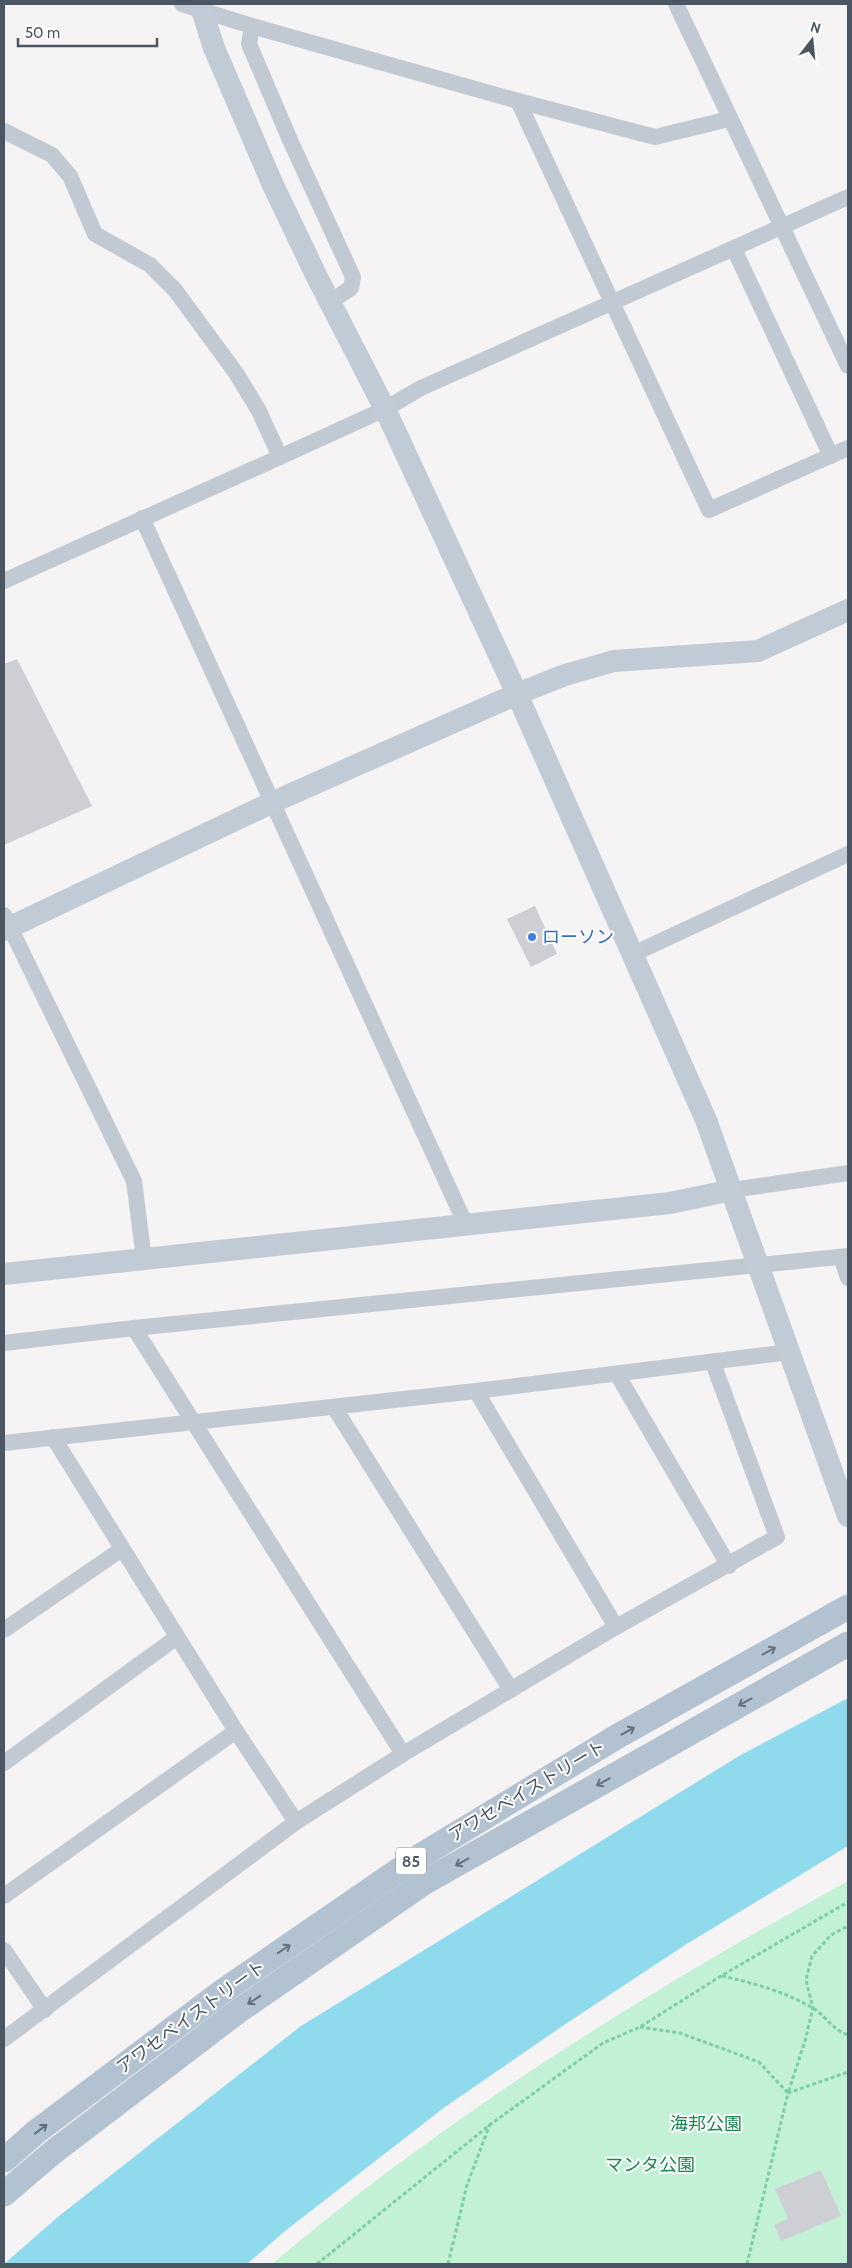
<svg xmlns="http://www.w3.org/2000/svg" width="852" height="2268" font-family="Cabin,'Noto Sans JP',sans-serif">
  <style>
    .green { fill: #c3f1d5 }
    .water { fill: #90daee }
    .building { fill: #cdcfd5 }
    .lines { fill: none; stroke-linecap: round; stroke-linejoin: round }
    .path { stroke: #7ad0a6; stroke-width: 3; stroke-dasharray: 4 2.5; stroke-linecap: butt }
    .street { stroke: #c1cad2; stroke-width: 16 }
    .secondary { stroke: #c1cbd6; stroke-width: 22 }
    .primary { stroke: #b3c2d1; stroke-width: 25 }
    .secondary-bridge { stroke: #c1cbd6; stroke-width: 22 }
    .oneway { stroke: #64717d }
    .shop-dot { fill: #3f7fe0; stroke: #fff; stroke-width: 2 }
    .labels { text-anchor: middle; stroke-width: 4; stroke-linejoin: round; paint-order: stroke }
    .shield { fill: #fff; stroke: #808990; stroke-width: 1 }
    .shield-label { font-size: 16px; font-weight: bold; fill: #4a5661 }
    .shop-label { font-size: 18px; fill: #366cbe; stroke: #fff; text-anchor: start }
    .street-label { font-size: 18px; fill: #4a5661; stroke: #fff }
    .park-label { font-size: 18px; fill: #17864f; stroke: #fff }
  </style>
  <rect width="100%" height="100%" fill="#f5f3f3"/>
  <path class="green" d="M848 1881V2264H272C448 2115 646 1992 848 1881Z"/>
  <polygon class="water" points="848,1698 848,1846 685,1945 564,2025 445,2107 285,2231 247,2264 4,2264 59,2216 301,2026 739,1756"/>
  <g class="building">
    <polygon points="17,659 92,806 4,845 4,664"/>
    <polygon points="535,906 557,954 531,967 507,919"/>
    <polygon points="821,2170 841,2216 781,2241 774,2225 788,2219 775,2189"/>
  </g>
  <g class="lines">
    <g class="path">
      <path d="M722 1976C753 1983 783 1991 811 2007 826 2015 831 2029 848 2035"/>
      <polyline points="640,2027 680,2033 759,2062 788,2093 805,2041 813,2008 806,1980 812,1956 831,1935 848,1926"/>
      <polyline points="317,2264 491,2124 603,2043 640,2027 721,1976 848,1902"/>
      <polyline points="448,2264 467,2185 490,2124"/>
      <polyline points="747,2264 788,2093 848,2072"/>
    </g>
    <g class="street">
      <polyline points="182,4 252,26 518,101 655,137 729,119"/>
      <polyline points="676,4 848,366"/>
      <polyline points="252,26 249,44 290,140 353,277 351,288 330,302"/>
      <polyline points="518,101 709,510 848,448"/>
      <polyline points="4,131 52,155 70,176 95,234 150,265 175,290 236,373 259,411 280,457"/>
      <polyline points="734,249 831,456"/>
      <polyline points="142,518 466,1225"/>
      <polyline points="4,581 280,457 385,409 421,388 848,197"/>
      <polyline points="4,915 134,1181 144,1259"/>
      <polyline points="633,954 848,854"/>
      <polyline points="732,1190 848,1173"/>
      <polyline points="841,1257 848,1278"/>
      <polyline points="134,1328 403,1754"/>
      <polyline points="4,1343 134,1328 848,1256"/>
      <polyline points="617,1374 729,1566"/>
      <polyline points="476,1391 616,1627"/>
      <polyline points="334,1407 511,1690"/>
      <polyline points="53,1437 236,1731 296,1822"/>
      <polyline points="4,1443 476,1391 789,1352"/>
      <polyline points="4,1630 122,1549"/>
      <polyline points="4,1763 177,1637"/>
      <polyline points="4,1896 236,1731"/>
      <polyline points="4,1950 45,2010"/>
      <polyline points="4,2039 296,1822 403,1754 616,1627 777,1537 713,1363"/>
    </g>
    <g class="secondary">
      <polyline points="214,48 273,185 316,275 385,409 517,694 706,1120 848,1516"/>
      <polyline points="4,930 271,803 517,694 565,675 614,661 758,651 848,610"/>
      <polyline points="4,1274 670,1203 732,1190"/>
    </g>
    <g class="primary">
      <polyline points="4,2160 36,2132 223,1991 412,1861 618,1736 848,1607"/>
      <polyline points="4,2194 52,2153 237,2012 425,1882 848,1644"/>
    </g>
    <polyline class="secondary-bridge" points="200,4 214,48"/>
  </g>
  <defs><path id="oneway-shaft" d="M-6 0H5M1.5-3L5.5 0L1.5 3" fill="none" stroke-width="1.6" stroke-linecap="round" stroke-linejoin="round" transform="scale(1.25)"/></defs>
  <g class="oneway">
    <use href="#oneway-shaft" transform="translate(769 1651) rotate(-29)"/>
    <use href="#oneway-shaft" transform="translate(745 1702) rotate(151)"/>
    <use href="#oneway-shaft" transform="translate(628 1731) rotate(-29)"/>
    <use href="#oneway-shaft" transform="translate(603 1782) rotate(151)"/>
    <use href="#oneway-shaft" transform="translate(462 1862) rotate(151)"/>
    <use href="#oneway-shaft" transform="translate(284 1949) rotate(-34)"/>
    <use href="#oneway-shaft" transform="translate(254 2000) rotate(146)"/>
    <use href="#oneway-shaft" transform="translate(41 2129) rotate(-38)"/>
  </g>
  <circle class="shop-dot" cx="532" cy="937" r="5"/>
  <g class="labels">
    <rect class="shield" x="396" y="1847.5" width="30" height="27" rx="4"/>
    <g class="shield-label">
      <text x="411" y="1867">85</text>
    </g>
    <g class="shop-label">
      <text x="542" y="943">ローソン</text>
    </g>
    <g class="street-label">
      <text transform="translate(527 1791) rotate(-31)" y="6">アワセベイストリート</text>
      <text transform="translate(191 2017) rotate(-36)" y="6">アワセベイストリート</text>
    </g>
    <g class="park-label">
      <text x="706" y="2130">海邦公園</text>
      <text x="650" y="2171">マンタ公園</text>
    </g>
  </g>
  <rect width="852" height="2268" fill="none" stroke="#4a5661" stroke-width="10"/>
  <g transform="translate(812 40) rotate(16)" stroke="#ffffff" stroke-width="4" paint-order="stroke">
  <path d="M0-4L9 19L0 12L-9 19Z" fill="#4a5661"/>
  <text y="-8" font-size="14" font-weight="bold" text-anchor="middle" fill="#4a5661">N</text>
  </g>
  <path d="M18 38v8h139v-8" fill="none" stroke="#4a5661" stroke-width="2.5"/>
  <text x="25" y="38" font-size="15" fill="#4a5661" stroke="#ffffff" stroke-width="4" paint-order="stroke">50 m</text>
</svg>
